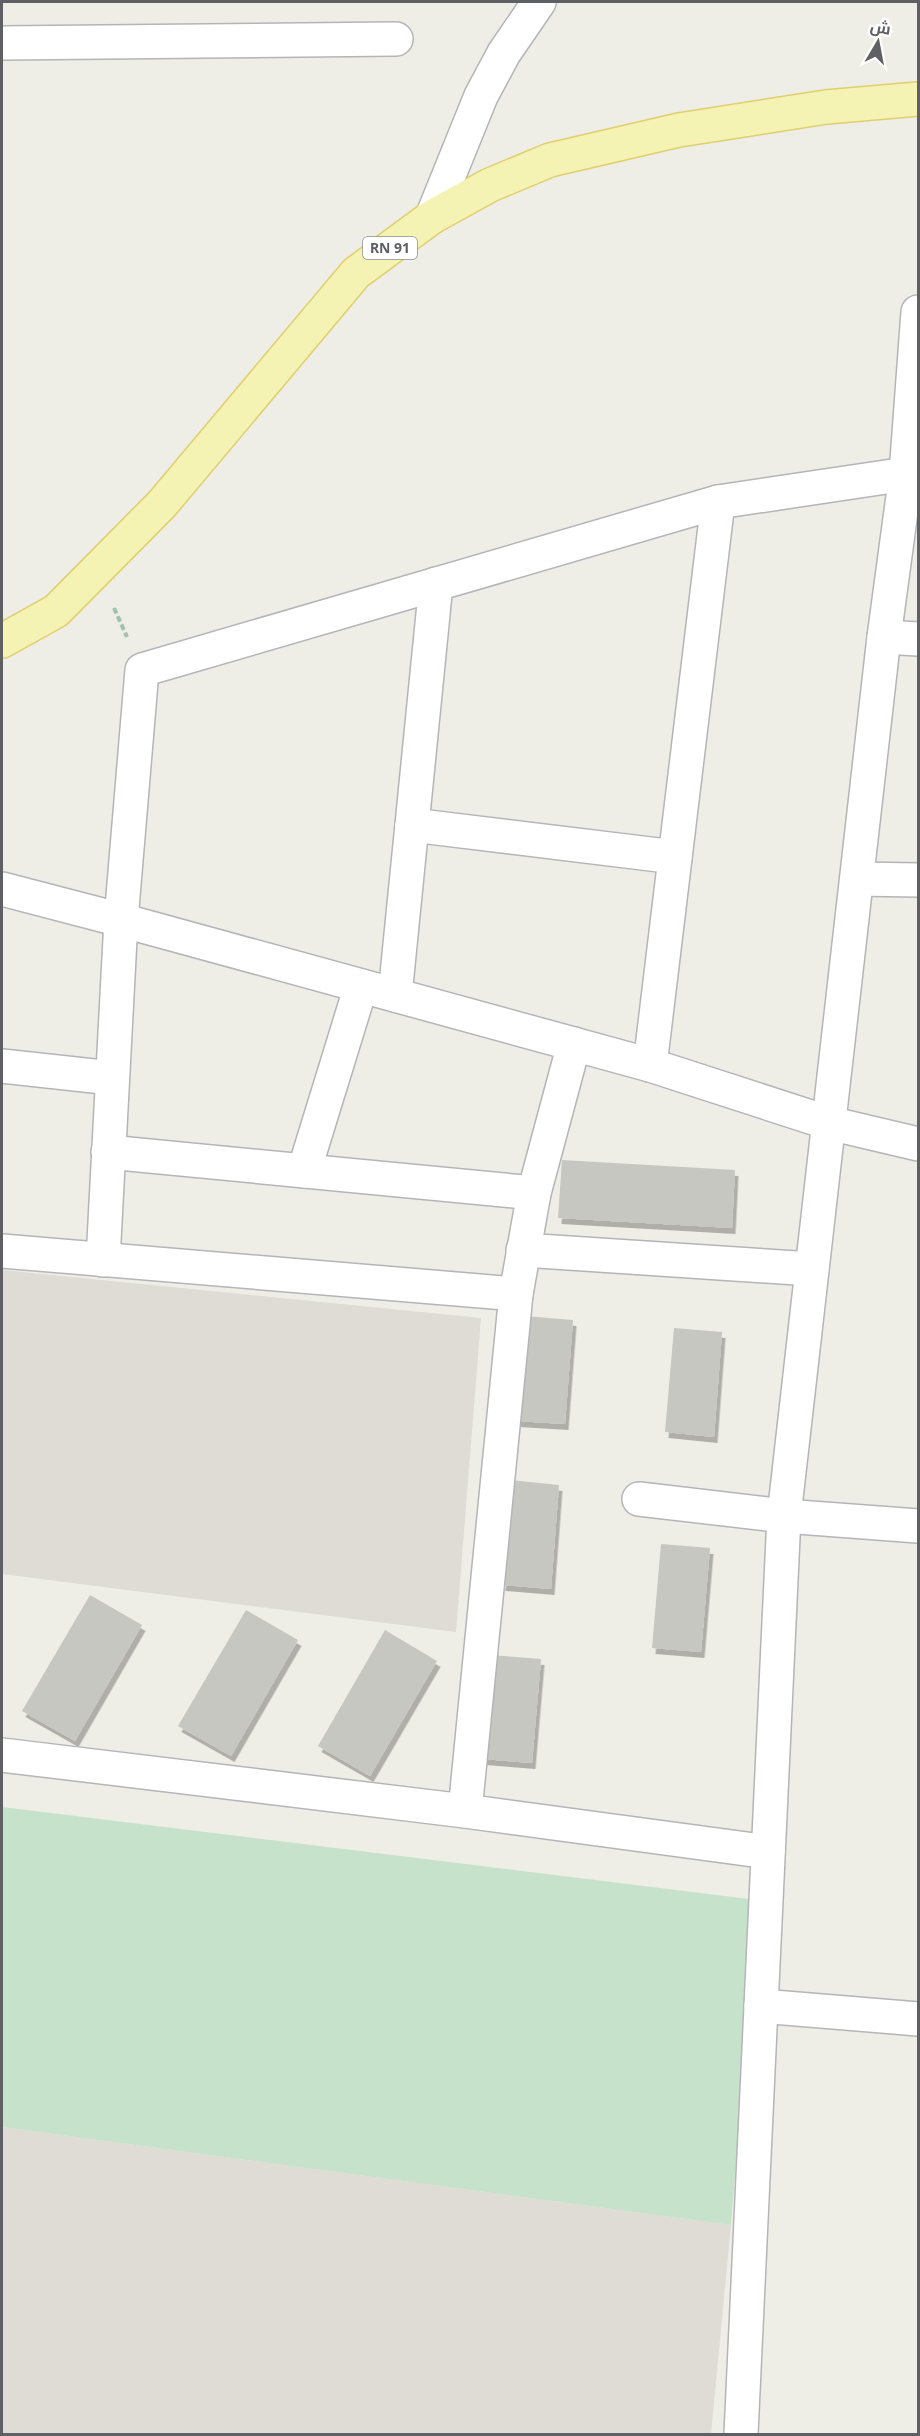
<svg xmlns="http://www.w3.org/2000/svg" width="920" height="2436" font-family="'Noto Sans',Cairo,sans-serif">
  <style>
    .education { fill: #dedcd5 }
    .green { fill: #c6e2ca }
    .building { fill: #c7c7c1; filter: url(#shadow) }
    .lines { fill: none; stroke-linecap: round; stroke-linejoin: round }
    .minor-casing { stroke: #b3b5b9; stroke-width: 36 }
    .major-casing { stroke: #e0cf6d; stroke-width: 36 }
    .path { stroke: #a0c2ae; stroke-width: 4; stroke-dasharray: 6 3; stroke-linecap: butt }
    .minor { stroke: #fff; stroke-width: 33 }
    .major { stroke: #f5f3b4; stroke-width: 33 }
    .labels { text-anchor: middle; stroke-width: 6; stroke-linejoin: round; paint-order: stroke }
    .shield { fill: #fff; stroke: #8e9092; stroke-width: 1.5 }
    .shield-label { font-size: 14px; font-weight: bold; fill: #5e6064 }
  </style>
  <defs>
    <filter id="shadow"><feDropShadow dx="3.5" dy="6" stdDeviation="0" flood-color="#0004"/></filter>
  </defs>
  <rect width="100%" height="100%" fill="#eeede6"/>
  <g class="education">
    <polygon points="2,1270 481,1318 456,1632 2,1574"/>
    <polygon points="2,2127 731,2225 711,2434 2,2434"/>
  </g>
  <polygon class="green" points="2,1807 757,1900 731,2225 2,2127"/>
  <g class="building">
    <polygon points="562,1160 735,1170 732,1228 558,1218"/>
    <polygon points="524,1316 573,1320 565,1424 516,1421"/>
    <polygon points="674,1328 722,1332 714,1437 665,1432"/>
    <polygon points="510,1480 559,1485 551,1589 502,1585"/>
    <polygon points="661,1544 710,1548 701,1652 652,1648"/>
    <polygon points="90,1595 142,1625 75,1741 22,1711"/>
    <polygon points="246,1610 298,1640 231,1756 178,1726"/>
    <polygon points="385,1630 437,1661 370,1776 318,1746"/>
    <polygon points="491,1655 541,1659 532,1763 483,1759"/>
  </g>
  <g class="lines">
    <g class="minor-casing">
      <g id="minor">
        <polyline points="2,43 396,39"/>
        <polyline points="432,217 481,96 504,53 539,2"/>
        <polyline points="884,637 918,639"/>
        <polyline points="412,825 675,857"/>
        <polyline points="857,879 918,880"/>
        <polyline points="2,889 121,920 650,1065 829,1123 918,1144"/>
        <polyline points="395,995 436,584"/>
        <polyline points="650,1065 718,502"/>
        <polyline points="2,1066 112,1078"/>
        <polyline points="108,1152 534,1193"/>
        <polyline points="304,1171 361,986"/>
        <polyline points="523,1250 812,1269"/>
        <polyline points="2,1251 516,1294"/>
        <polyline points="103,1260 121,920 142,670 718,502 906,474"/>
        <polyline points="639,1499 784,1516 918,1526"/>
        <polyline points="2,1755 465,1811 768,1852"/>
        <polyline points="465,1811 516,1294 534,1193 574,1044"/>
        <polyline points="761,2006 918,2019"/>
        <polyline points="741,2434 784,1516 884,637 906,474 918,312"/>
      </g>
    </g>
    <g class="major-casing">
      <polyline id="major" points="2,641 56,611 162,504 356,273 432,217 490,185 550,160 679,130 826,107 918,99"/>
    </g>
    <polyline class="path" points="114,608 127,637"/>
    <use href="#minor" class="minor"/>
    <use href="#major" class="major"/>
  </g>
  <g class="labels">
    <rect class="shield" x="363" y="237" width="54" height="22" rx="4.5"/>
    <g class="shield-label">
      <text x="390" y="253">RN 91</text>
    </g>
  </g>
  <rect width="920" height="2436" fill="none" stroke="#5e6064" stroke-width="6"/>
  <g transform="translate(878 42) rotate(10)" stroke="#ffffff" stroke-width="4.5" paint-order="stroke">
  <path d="M0-4.5L10 22L0 15L-10 22Z" fill="#5e6064"/>
  <text y="-9" font-size="16" font-weight="bold" text-anchor="middle" fill="#5e6064">ش</text>
  </g>
</svg>
